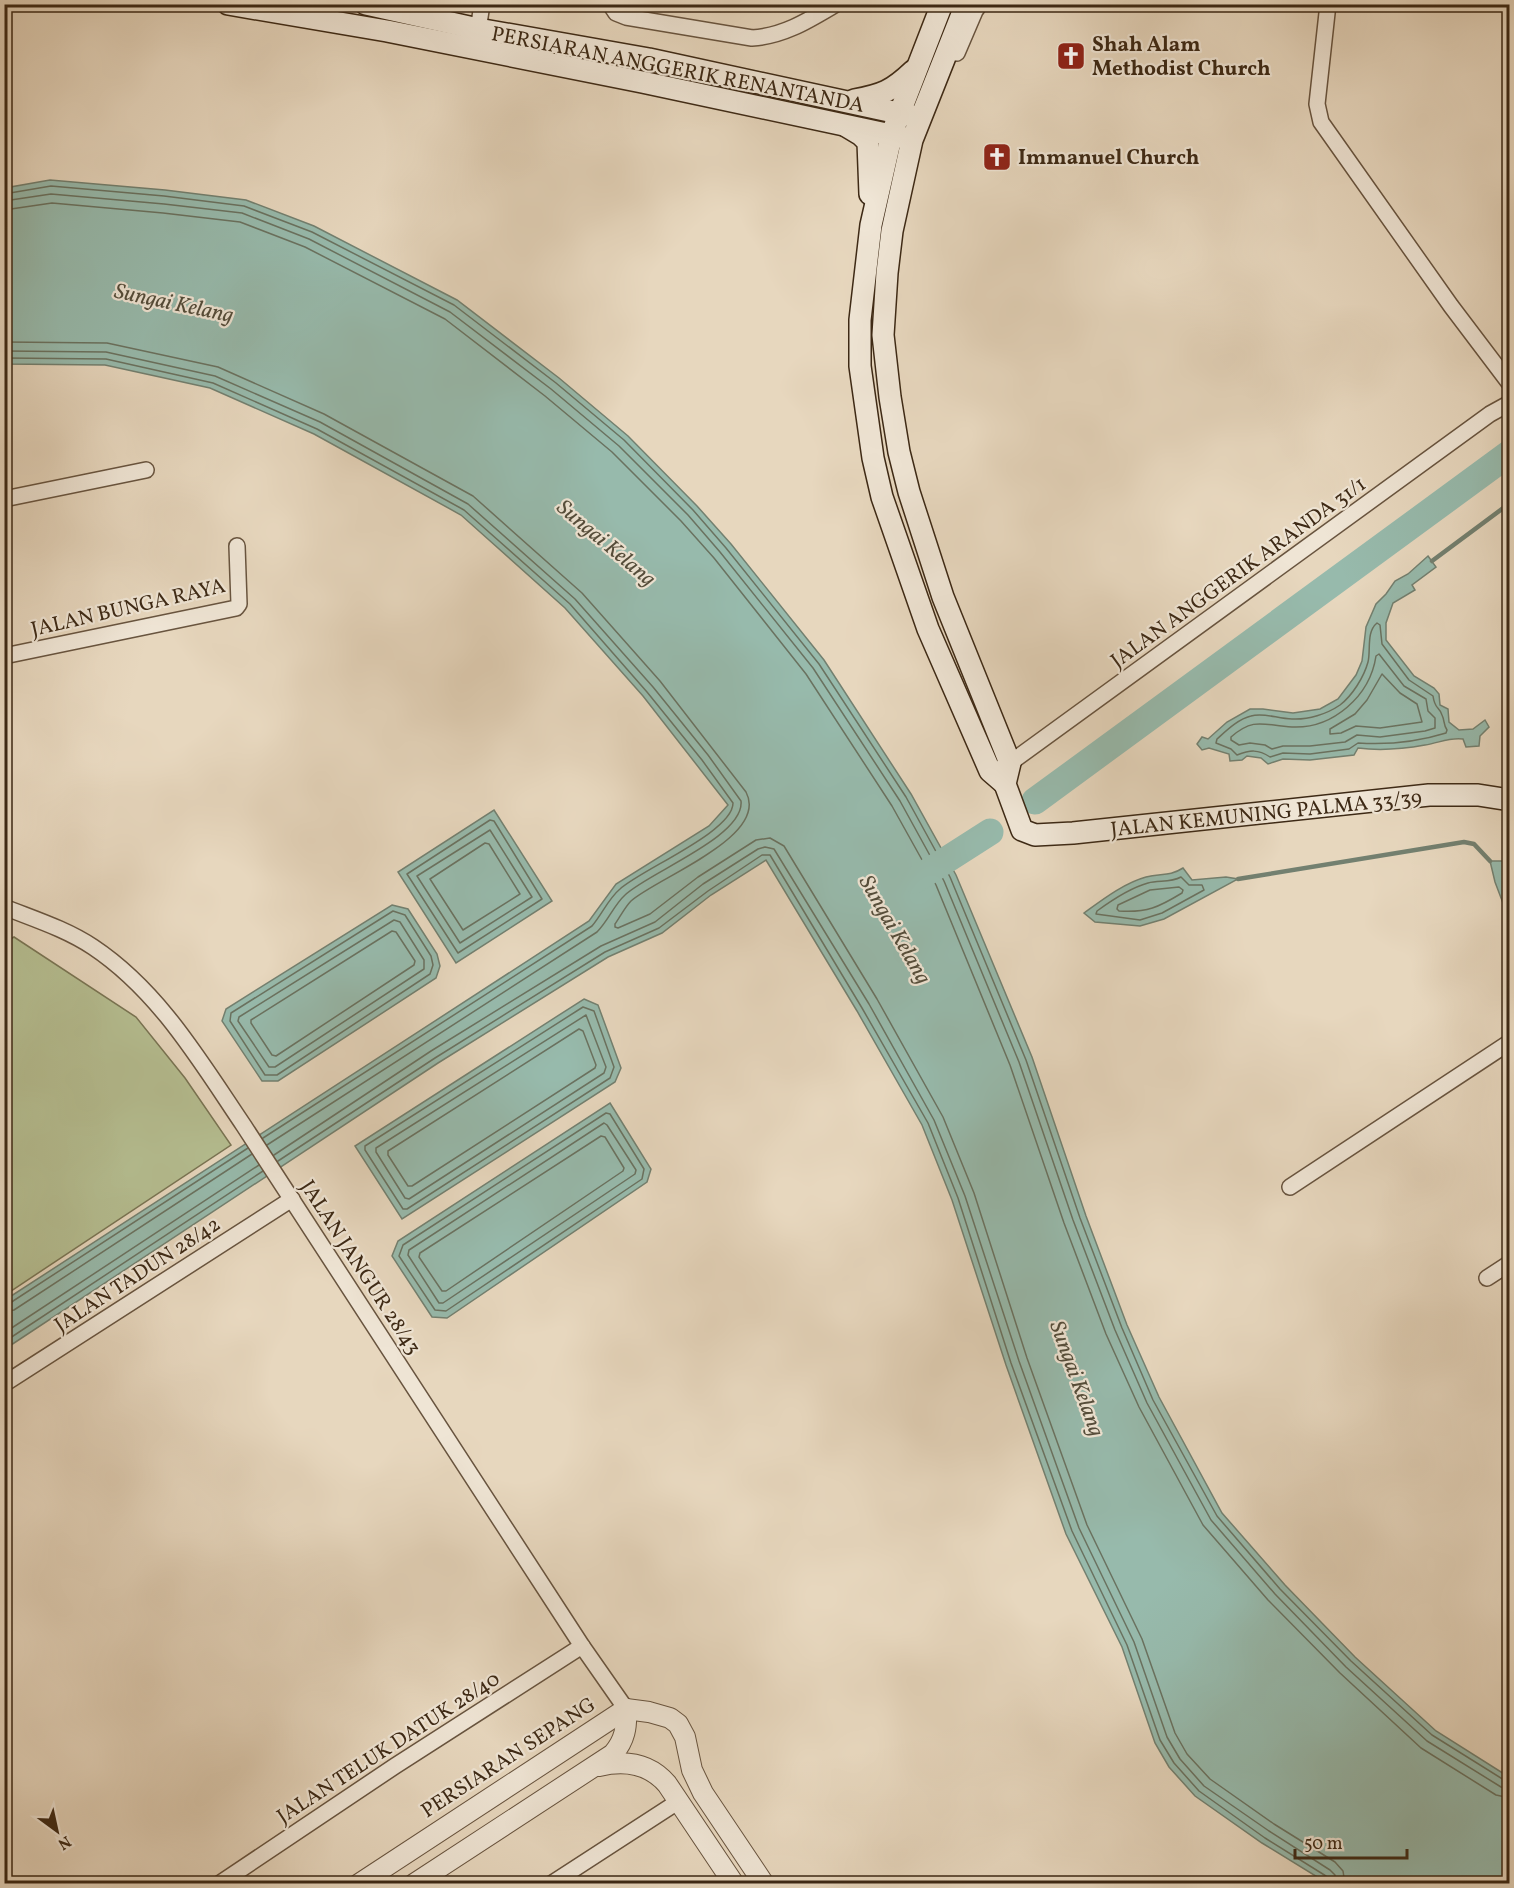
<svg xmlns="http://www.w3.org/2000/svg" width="1514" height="1888" font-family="Vollkorn,serif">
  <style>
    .green { fill: #b5be91; stroke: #797453; stroke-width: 1.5 }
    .water { fill: #97baac; stroke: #738070; stroke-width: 1.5 }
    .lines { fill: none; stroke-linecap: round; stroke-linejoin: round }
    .shore { stroke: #6a7260; stroke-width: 1.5 }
    .stream { stroke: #738070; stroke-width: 4.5 }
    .river { stroke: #97baac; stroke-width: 27 }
    .minor-casing { stroke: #68543f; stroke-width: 18 }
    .tertiary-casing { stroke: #68543f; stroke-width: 22 }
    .secondary-casing { stroke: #3d2915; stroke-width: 24 }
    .minor { stroke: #efe5d5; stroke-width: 15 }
    .tertiary { stroke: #efe5d5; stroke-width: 20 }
    .secondary { stroke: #efe5d5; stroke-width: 21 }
    .labels { text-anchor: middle; stroke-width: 4.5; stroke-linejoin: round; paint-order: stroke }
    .poi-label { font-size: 21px; font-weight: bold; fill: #3d2915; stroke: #efe5d5; text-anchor: start }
    .street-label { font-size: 21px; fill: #3d2915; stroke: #efe5d5 }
    .water-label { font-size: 22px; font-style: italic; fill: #544d3b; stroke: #efe5d5 }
  </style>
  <rect width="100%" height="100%" fill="#e7d7be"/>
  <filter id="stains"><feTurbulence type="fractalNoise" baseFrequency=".00333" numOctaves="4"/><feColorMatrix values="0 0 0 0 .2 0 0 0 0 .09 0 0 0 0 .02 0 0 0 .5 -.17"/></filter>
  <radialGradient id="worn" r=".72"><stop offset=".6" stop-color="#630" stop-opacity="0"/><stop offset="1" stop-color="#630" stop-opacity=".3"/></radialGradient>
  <polygon class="green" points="14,937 136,1017 185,1078 231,1145 5,1295 4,943"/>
  <g class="water">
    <polygon points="50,180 165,190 246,200 314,226 457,300 559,378 628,436 697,506 731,544 824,660 911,794 956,875 1032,1057 1086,1216 1127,1325 1159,1397 1222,1513 1285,1585 1355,1657 1436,1731 1509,1777 1509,1883 1327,1883 1262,1843 1195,1796 1169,1767 1155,1743 1122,1647 1066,1534 1006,1365 952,1200 922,1125 857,1011 766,860 711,895 662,933 608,957 438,1063 5,1349 5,1300 589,921 616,884 709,826 728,805 643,696 565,608 461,515 314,434 210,388 105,365 5,364 5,188"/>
    <path d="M1428 556 1436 567 1412 585 1415 590 1393 603 1386 623V640L1414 676 1434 688 1439 694 1440 705 1448 709 1449 722 1459 730 1473 729 1485 720 1489 727 1480 736 1479 746 1466 747 1463 739C1449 737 1439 743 1425 745 1403 749 1381 751 1358 748L1354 755 1310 760 1283 759 1268 764 1261 758 1247 756 1242 760 1230 761 1229 754 1209 748 1202 750 1197 744 1202 737 1208 739 1227 722 1250 709H1263L1293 713 1320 709 1338 699 1356 675 1362 661 1366 627 1376 604 1386 594 1395 581 1408 574Z"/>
    <polygon points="494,810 552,901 456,963 398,872"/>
    <polygon points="1490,861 1509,861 1509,919 1495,882"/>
    <path d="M1183 868 1192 880 1226 877 1238 879 1164 919 1140 926 1095 922 1084 913C1102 900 1124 883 1146 877 1161 873 1169 877 1183 868Z"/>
    <polygon points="392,905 408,909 437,954 440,966 436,978 278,1081 262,1081 222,1021 226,1009"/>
    <polygon points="584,999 598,1005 621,1068 615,1082 402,1219 355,1146"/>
    <polygon points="610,1103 651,1169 647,1182 447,1318 432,1317 392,1256 398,1241"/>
  </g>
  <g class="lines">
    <g class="shore">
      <polyline points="4,194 51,186 164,196 244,206 312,232 454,305 556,383 624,440 693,510 726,548 819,664 906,797 950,877 1026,1060 1080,1218 1122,1328 1153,1400 1217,1516 1280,1589 1351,1661 1432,1735 1504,1780 1510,1781"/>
      <polyline points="4,201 51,194 164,204 242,213 309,239 450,312 551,389 619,446 688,515 720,552 813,668 900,801 944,881 1019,1062 1073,1220 1115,1330 1147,1403 1211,1520 1275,1594 1346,1667 1427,1741 1501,1787 1510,1789"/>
      <polyline points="4,210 52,203 163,213 240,222 305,247 445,319 545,396 612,452 681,521 714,558 806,674 892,806 936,885 1010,1065 1064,1223 1106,1334 1139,1407 1203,1525 1268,1600 1340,1673 1421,1748 1496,1795 1510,1798"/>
      <path d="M4 342 107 343 218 367 324 414 473 496 582 593 660 681 746 792C770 837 656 878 631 901 625 907 620 917 615 924V927L618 928 650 914 698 877 756 840 770 838 784 846 877 999 943 1117 974 1193 1027 1358 1087 1525 1142 1639 1175 1733 1187 1754 1210 1779 1274 1824 1335 1862 1343 1871 1345 1884"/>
      <path d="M4 351 106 352 215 376 320 422 468 504 575 599 653 687 708 755 741 801C745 837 647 873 625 895 614 905 608 921 597 932L267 1145"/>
      <path d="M4 358 106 359 213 383 317 429 464 510 570 604 647 692 702 760 733 803C733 832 642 869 620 889 609 898 602 914 592 926L263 1138"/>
      <path d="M1377 623 1380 625 1382 644 1409 680 1433 696C1435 710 1439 706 1442 715 1445 721 1443 724 1447 730L1446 733C1417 742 1388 745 1358 743L1349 749 1310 754 1283 753 1270 757C1258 749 1250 750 1237 755L1231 749 1216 743 1217 739C1226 731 1238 719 1251 716 1264 712 1278 719 1292 719 1308 720 1327 714 1340 705 1352 696 1364 677 1368 662 1371 650 1366 632 1377 623Z"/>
      <path d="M1379 654 1404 686 1426 699 1428 711 1435 718V728L1425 731 1380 737 1357 735 1345 742 1310 746H1283L1272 749 1265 745 1250 743 1239 745 1231 740V737C1255 716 1265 726 1292 727 1333 729 1370 696 1376 656Z"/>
      <polygon points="1382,674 1400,693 1417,704 1422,722 1380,728 1356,726 1341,733 1330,734 1330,729 1355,714 1367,700"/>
      <polygon points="490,820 494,821 542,899 458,953 407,874"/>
      <polygon points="490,830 532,897 460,943 417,876"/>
      <polygon points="485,843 489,844 520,894 463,930 430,879"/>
      <path d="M1181 877 1189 885H1202L1204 890 1162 913 1140 920 1096 914 1097 911C1112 900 1130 888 1148 883 1159 880 1170 883 1181 877Z"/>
      <path d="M1179 887 1183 890 1182 893C1159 907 1147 913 1119 911L1117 909 1118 905 1150 890Z"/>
      <polygon points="393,911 405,915 431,956 433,965 430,974 277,1075 265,1075 230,1021 231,1013"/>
      <polygon points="394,920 400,922 424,960 424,969 275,1067 269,1067 238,1021 239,1017"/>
      <polygon points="392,931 396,932 415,961 414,965 276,1056 272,1055 251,1023 251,1020"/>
      <polygon points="583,1007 594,1011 614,1067 610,1078 407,1209 403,1209 365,1150 365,1146"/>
      <polygon points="586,1015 606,1067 604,1073 409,1199 405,1198 376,1152 376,1148"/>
      <polygon points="579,1029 583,1031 596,1065 595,1068 412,1186 408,1186 388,1155 388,1151"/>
      <polygon points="606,1113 610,1114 644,1169 642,1179 446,1311 435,1310 399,1256 403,1245"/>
      <polygon points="604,1123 607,1125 636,1170 635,1174 443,1303 439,1303 408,1255 409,1250"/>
      <polygon points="601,1136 605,1137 624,1168 623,1171 446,1291 442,1291 419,1257 420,1253"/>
      <polyline points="274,1155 431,1051 601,946 655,922 703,884 758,849 765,847 774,849 869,1004 934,1120 965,1196 1019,1361 1079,1528 1134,1642 1167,1737 1180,1759 1204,1786 1269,1831 1330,1870 1335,1875 1336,1884"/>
      <polyline points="278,1161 435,1058 605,952 659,928 708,891 762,855 770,855 862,1008 928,1123 958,1198 1011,1363 1072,1531 1127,1645 1160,1740 1174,1763 1199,1791 1265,1838 1326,1876 1329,1884"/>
      <polyline points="4,1305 10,1303 248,1148"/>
      <polyline points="4,1312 14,1310 252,1154"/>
      <polyline points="4,1333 259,1165"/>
      <polyline points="4,1342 263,1171"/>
    </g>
    <g class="stream">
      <polyline points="1432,561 1510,503"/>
      <polyline points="1238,879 1464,842 1474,844 1490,861"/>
    </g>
    <g class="river">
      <polyline points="1035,801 1510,453"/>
      <polyline points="915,880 990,832"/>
    </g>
    <g class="minor-casing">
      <g id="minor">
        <path d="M610 4 616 13 626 17 752 38C784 36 809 20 836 4"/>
        <polyline points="1328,4 1317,104 1321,122 1451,306 1510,384"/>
        <polyline points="477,37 482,4"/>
        <polyline points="957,53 975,11 980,4"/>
        <polyline points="4,499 146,470"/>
        <polyline points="4,656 236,608 239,604 237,546"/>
        <polyline points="1003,766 1010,763 1490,414 1510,403"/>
        <path d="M4 907C34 919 66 929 93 947 159 991 200 1061 244 1126L582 1646 626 1709"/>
        <polyline points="1290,1187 1510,1042"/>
        <polyline points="1487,1278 1510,1263"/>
        <polyline points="4,1384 292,1199"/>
        <polyline points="219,1884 395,1766 582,1646"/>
        <polyline points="551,1884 679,1801"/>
      </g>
    </g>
    <g class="tertiary-casing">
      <g id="tertiary">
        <polyline points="626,1709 649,1712 670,1718 678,1724 685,1737 692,1770 703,1793 764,1884"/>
        <path d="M599 1766C625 1760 649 1763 667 1784L734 1884"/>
        <polyline points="359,1884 626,1709"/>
        <path d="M414 1884 613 1754C625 1740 627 1727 626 1709"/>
      </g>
    </g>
    <g class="secondary-casing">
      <g id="secondary">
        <polyline points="228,4 387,31 642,82 905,138"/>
        <polyline points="366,4 478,29 649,59 912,116"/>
        <polyline points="942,4 892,133 871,225 860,320 860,366 873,458 882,497 928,629 990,771 1005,784"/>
        <polyline points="966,4 912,140 892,231 887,273 883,335 890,397 899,452 909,492 943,597 1010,763 1005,784 1022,830 1035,835 1073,833 1429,795 1478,795 1510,800"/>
        <path d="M854 100C882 95 892 91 913 71"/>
        <polyline points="846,126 861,135 868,142 870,194"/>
      </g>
    </g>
    <use href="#minor" class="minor"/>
    <use href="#tertiary" class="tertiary"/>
    <use href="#secondary" class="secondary"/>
  </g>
  <defs>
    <g id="church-square" transform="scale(1.5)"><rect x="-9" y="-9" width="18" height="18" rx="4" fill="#8f2418" stroke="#efe5d5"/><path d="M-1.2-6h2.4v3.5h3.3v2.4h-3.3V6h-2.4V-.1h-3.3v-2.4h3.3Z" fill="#fff"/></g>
  </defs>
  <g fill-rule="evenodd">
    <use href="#church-square" x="1071" y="56"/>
    <use href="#church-square" x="997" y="157"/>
  </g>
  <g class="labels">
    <g class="poi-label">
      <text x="1092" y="51">Shah Alam<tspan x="1092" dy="24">Methodist Church</tspan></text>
      <text x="1018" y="164">Immanuel Church</text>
    </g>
    <g class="street-label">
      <text transform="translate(678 69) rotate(11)" y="7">PERSIARAN ANGGERIK RENANTANDA</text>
      <text transform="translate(1238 572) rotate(-36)" y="7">JALAN ANGGERIK ARANDA 31/1</text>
      <text transform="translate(128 607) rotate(-13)" y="7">JALAN BUNGA RAYA</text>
      <text transform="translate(1266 813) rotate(-6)" y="7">JALAN KEMUNING PALMA 33/39</text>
      <text transform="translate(361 1267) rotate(57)" y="7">JALAN JANGUR 28/43</text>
      <text transform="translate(137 1274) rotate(-33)" y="7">JALAN TADUN 28/42</text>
      <text transform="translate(388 1747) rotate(-33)" y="7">JALAN TELUK DATUK 28/40</text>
      <text transform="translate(508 1757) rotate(-33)" y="7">PERSIARAN SEPANG</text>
    </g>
    <g class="water-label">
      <text transform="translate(174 302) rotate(12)" y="8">Sungai Kelang</text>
      <text transform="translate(607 542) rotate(40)" y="8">Sungai Kelang</text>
      <text transform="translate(896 929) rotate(60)" y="8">Sungai Kelang</text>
      <text transform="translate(1078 1378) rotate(70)" y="8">Sungai Kelang</text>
    </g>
  </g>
  <rect width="1514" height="1888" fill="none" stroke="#e7d7be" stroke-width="24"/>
  <rect x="6" y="6" width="1502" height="1876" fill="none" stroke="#3d2915" stroke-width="3"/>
  <rect x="12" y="12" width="1490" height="1864" fill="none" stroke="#3d2915" stroke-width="1.5"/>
  <g transform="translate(57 1831) rotate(147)" stroke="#efe5d5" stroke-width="4.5" paint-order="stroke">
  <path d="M0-4.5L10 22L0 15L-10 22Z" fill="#3d2915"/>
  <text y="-9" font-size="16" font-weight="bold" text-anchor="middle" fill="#3d2915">N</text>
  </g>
  <path d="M1295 1849v9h112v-9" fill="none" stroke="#3d2915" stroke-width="3"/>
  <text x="1304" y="1849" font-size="18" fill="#3d2915" stroke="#efe5d5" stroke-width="4.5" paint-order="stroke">50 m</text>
  <rect width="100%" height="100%" filter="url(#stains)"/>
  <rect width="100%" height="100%" fill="url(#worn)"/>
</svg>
